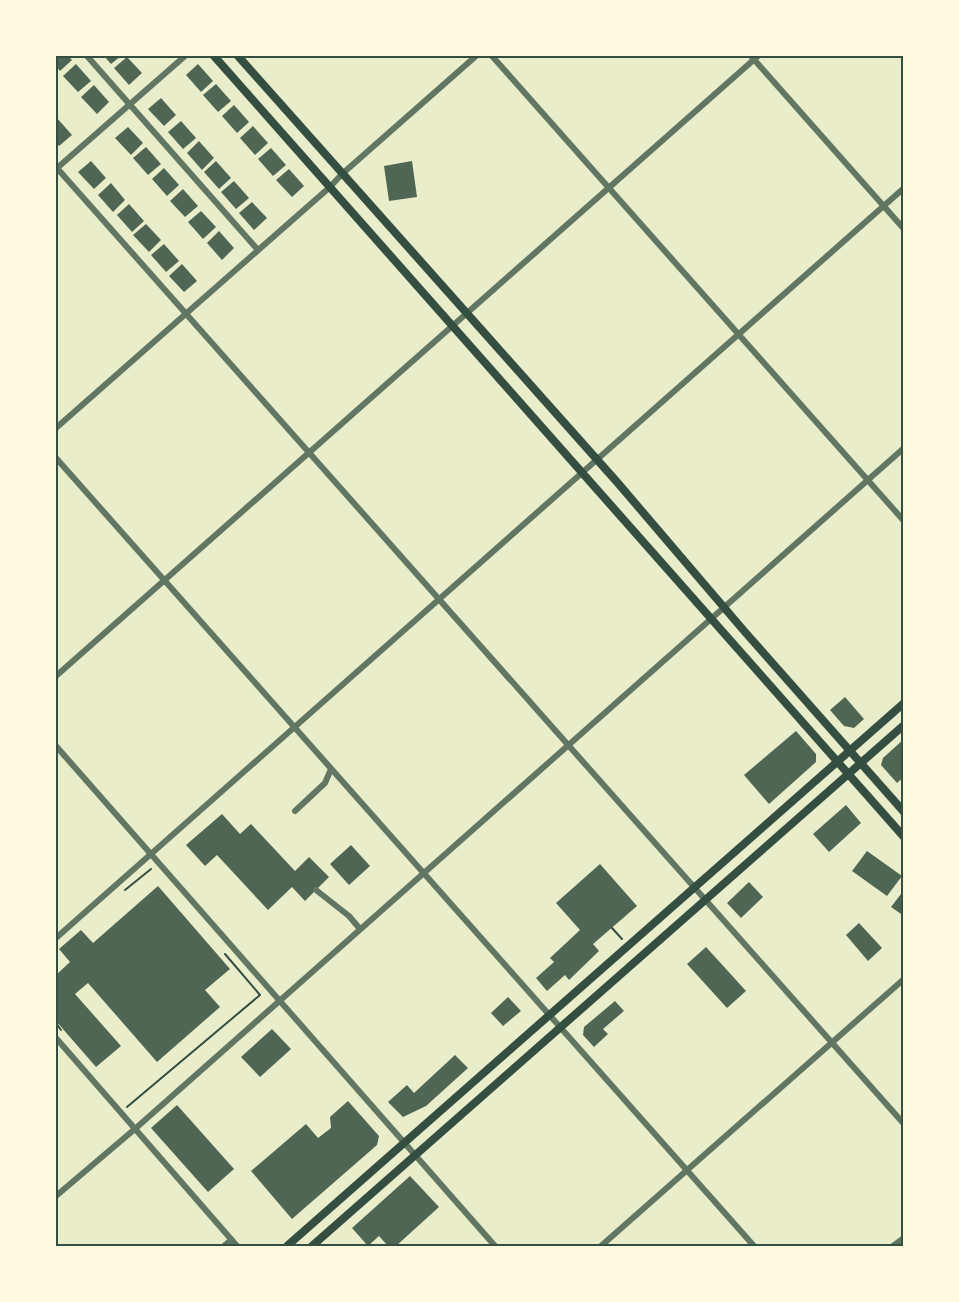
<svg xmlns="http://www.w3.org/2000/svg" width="959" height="1302" font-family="Signika,sans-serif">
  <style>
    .building { fill: #4f6655 }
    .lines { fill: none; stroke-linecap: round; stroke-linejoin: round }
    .path { stroke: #344e41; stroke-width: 2 }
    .minor { stroke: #617663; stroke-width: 6 }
    .secondary { stroke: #344e41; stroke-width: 8 }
    .neatline { fill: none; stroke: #344e41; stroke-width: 2 }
  </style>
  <rect width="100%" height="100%" fill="#e9edc9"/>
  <g class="building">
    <polygon points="56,56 68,56 72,60 60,71 56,66"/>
    <polygon points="104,56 121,56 111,64"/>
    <polygon points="127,57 142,73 129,85 114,68"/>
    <polygon points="76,64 91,81 78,92 63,76"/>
    <polygon points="198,64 213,81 201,92 186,75"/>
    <polygon points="216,84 231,101 218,112 203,95"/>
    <polygon points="94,85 109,102 97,114 81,97"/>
    <polygon points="161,98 176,115 164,126 148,109"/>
    <polygon points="234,105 249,122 237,133 222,116"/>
    <polygon points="56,117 72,135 59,146 56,142"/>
    <polygon points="181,121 196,138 183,149 168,132"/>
    <polygon points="253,126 268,143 255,155 240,138"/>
    <polygon points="128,127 143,143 131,155 115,138"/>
    <polygon points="199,141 214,158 202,170 187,153"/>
    <polygon points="146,147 161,164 148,175 133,158"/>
    <polygon points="271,148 286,165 273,176 258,159"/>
    <polygon points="91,161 106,178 94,189 78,172"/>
    <polygon points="216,161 231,178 219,189 204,172"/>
    <polygon points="412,161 417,197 389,201 384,166"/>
    <polygon points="164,168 179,185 167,196 152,179"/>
    <polygon points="289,169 304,186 292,197 276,180"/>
    <polygon points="234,181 249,198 236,209 221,192"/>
    <polygon points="111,183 125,200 113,212 98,195"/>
    <polygon points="183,189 198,206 185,217 170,201"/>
    <polygon points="252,202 267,218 254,230 239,213"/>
    <polygon points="129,204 144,221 132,232 117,215"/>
    <polygon points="201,211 216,227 203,239 188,222"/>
    <polygon points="146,224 161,240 149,252 133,235"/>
    <polygon points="219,231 234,248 222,260 207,243"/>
    <polygon points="164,244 179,261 166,272 151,255"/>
    <polygon points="182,264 197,281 184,292 169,276"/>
    <polygon points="845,697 864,719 854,728 844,726 830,710"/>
    <polygon points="796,731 816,754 816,762 769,804 744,775"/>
    <polygon points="904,739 904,777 897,783 881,765 883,758"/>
    <polygon points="846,805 861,823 829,852 813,834"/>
    <polygon points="222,814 240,834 251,824 295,871 309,857 329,877 305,901 292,887 268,910 217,855 205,866 186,845"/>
    <polygon points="351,845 370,866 349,885 330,864"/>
    <polygon points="867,851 902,876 887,896 852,871"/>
    <polygon points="600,864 637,906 593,944 599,951 569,980 565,975 547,991 536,978 554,962 550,958 580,930 556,903"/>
    <polygon points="749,882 763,897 741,918 727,903"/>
    <polygon points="158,886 230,969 205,990 220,1007 157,1062 88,983 75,994 121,1046 96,1067 56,1021 56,975 70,962 59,949 81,930 93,943"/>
    <polygon points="904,890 904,916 891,907"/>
    <polygon points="859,923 882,948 868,961 846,935"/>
    <polygon points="706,947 746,991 727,1008 687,964"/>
    <polygon points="508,997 521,1011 503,1026 491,1013"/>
    <polygon points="615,1001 624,1011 603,1029 608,1034 594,1047 583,1035 584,1027"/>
    <polygon points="272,1029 291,1049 260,1077 241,1057"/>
    <polygon points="455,1055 468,1068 426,1106 403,1117 388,1102 407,1085 414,1093"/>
    <polygon points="348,1101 379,1136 377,1145 292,1219 251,1171 306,1124 318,1138 331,1128 330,1117"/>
    <polygon points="177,1105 234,1169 208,1192 151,1128"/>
    <polygon points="410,1176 439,1207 396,1246 388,1246 379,1236 368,1246 352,1228"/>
  </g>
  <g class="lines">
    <g class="path">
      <polyline points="125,890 151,869"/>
      <polyline points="612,928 622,939"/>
      <polyline points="56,1023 61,1030"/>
      <polyline points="127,1107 260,995 225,954"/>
    </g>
    <g class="minor">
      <polyline points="87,56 258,250"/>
      <polyline points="492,56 904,521"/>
      <polyline points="751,56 904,229"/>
      <polyline points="56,167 904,1124"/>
      <polyline points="56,169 185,56"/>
      <polyline points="56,428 330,187 342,174 476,56"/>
      <polyline points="56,458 754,1246"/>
      <polyline points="56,676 758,56"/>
      <polyline points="56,746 495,1246"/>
      <polyline points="295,811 325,783 331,769"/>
      <polyline points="316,890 349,916 360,929"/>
      <polyline points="56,938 904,188"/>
      <polyline points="56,1038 237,1246"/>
      <polyline points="56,1196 136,1128 904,448"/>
      <polyline points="224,1246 231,1240"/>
      <polyline points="601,1246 904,979"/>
      <polyline points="893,1246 904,1238"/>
    </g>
    <g class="secondary">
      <polyline points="214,56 904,837"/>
      <polyline points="238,56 617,482 745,632 904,812"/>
      <polyline points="287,1246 904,703"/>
      <polyline points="312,1246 904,725"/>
    </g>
  </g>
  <rect width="959" height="1302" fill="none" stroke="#fefae0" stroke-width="114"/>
  <rect x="57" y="57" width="845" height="1188" class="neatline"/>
</svg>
